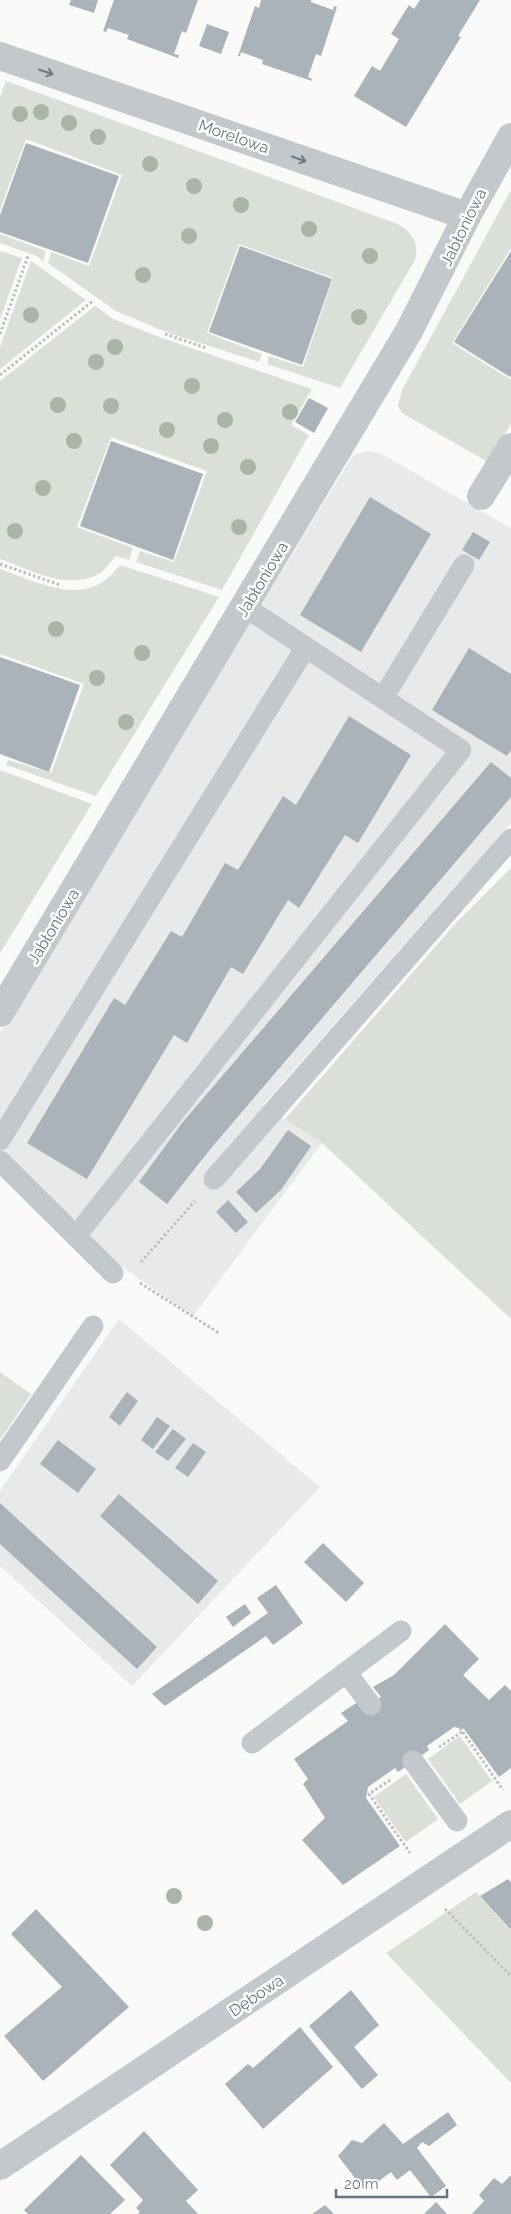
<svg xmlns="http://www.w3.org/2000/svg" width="511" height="2214" font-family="Raleway,sans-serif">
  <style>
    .built { fill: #e8e9e9 }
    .green { fill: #dadfd7 }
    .building { fill: #aab3b9 }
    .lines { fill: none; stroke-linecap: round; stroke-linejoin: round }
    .path { stroke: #bbbfc2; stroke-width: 3; stroke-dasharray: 2.5 2.5; stroke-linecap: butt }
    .service { stroke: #c3c8cc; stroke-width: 21 }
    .minor { stroke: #c3c8cc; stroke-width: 28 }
    .tertiary { stroke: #c3c8cc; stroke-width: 28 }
    .tree { fill: #aab4a7 }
    .oneway { stroke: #6a7a87 }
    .labels { text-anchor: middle; stroke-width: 5; stroke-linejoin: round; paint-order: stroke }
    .street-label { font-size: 16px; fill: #657683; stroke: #fff }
  </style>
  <rect width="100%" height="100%" fill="#fafaf8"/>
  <g class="built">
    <polygon points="369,451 380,453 511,528 511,823 263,1105 322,1143 193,1316 122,1267 0,1148 0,1033 350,460 354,455"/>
    <polygon points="119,1319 320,1487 132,1686 0,1566 0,1491"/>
  </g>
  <g class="green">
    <path d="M6 81 395 223C411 230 420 244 415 260L340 388 267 364 269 356 303 367 333 278 239 244 207 333 262 354 259 362 166 332 116 311 48 263 51 252 89 266 122 175 26 139 0 210V97Z"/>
    <polygon points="511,190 511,248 452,343 511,380 511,424 488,462 402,413 398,406 402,390"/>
    <polygon points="0,234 46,251 43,261 37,256 0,243"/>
    <polygon points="0,251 22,258 0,319"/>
    <polygon points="31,261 86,300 0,369 0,347"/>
    <path d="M95 306 113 319 162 338 312 389 291 425 309 435 222 590 136 562 140 551 174 562 207 471 111 437 77 527 133 548 129 560 116 556C111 561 106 569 100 573 68 592 32 570 0 559V381Z"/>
    <path d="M120 565 219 597 96 796 6 765 8 760 51 773 84 684 0 654V569C33 580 75 604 107 579 112 575 116 570 120 565Z"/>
    <polygon points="0,770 92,804 0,953"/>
    <polygon points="511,868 511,1319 322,1143 285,1119 455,924"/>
    <polygon points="0,1372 31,1394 0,1440"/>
    <polygon points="460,1736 492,1781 460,1804 428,1759"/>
    <polygon points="406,1774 438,1819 406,1842 374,1797"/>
    <polygon points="476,1892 511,1931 511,2083 386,1953"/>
  </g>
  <g class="building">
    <polygon points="71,0 98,0 94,13 69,5"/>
    <polygon points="114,0 198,0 186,33 182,31 174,54 179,55 178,58 127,39 129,35 108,28 106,32 103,31"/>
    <polygon points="261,0 311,0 311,2 333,10 334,6 337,7 321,56 316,54 308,77 312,79 312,81 262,64 263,60 241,52 240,56 238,56 255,6 259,8"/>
    <polygon points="420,0 480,0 458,36 461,37 406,127 354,96 372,66 380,71 399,39 391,34 409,5 414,9"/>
    <polygon points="207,24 229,32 221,54 199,46"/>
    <polygon points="26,143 119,176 88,263 0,232 0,215"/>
    <polygon points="240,246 332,279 302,365 209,332"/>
    <polygon points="511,251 511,376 510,377 454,342"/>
    <polygon points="309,398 328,408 314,433 295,422"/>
    <polygon points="111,441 203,474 173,560 80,526"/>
    <polygon points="370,497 431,534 361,652 300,615"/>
    <polygon points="473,532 490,542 479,560 462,550"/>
    <polygon points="469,648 511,674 511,750 507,756 432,710"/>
    <polygon points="0,657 80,685 49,772 0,754"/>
    <polygon points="349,716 411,755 358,843 345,835 299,908 288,900 243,974 231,967 187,1043 174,1035 87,1179 27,1143 114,998 125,1005 171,931 182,937 225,863 238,870 283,796 296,805"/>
    <polygon points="491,762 511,778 511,797 212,1147 167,1204 139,1182 182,1123"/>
    <polygon points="288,1130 311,1146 281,1190 256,1213 236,1192 260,1169"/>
    <polygon points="228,1200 248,1222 236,1233 216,1212"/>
    <polygon points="127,1392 138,1401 120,1426 109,1417"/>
    <polygon points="157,1417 170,1426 153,1449 141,1440"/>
    <polygon points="173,1429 186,1439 168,1461 155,1452"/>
    <polygon points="58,1440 96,1469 78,1493 40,1464"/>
    <polygon points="193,1443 206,1452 188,1477 175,1468"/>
    <polygon points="119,1494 218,1581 198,1604 100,1516"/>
    <polygon points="0,1503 157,1647 137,1669 0,1544"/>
    <polygon points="323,1543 364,1583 346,1602 304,1562"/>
    <polygon points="276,1585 303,1623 273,1645 266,1636 165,1706 152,1694 268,1613 257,1598"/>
    <polygon points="245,1604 251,1613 233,1627 226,1617"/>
    <polygon points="445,1624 479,1659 463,1675 489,1700 505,1685 511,1691 511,1768 499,1777 464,1729 454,1727 427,1746 429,1750 398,1772 395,1768 368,1787 366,1798 400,1846 343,1885 302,1840 325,1818 303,1784 308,1779 294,1759 348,1721 341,1713 361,1700 367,1708 381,1697 373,1687 394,1675"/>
    <polygon points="508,1879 511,1882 511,1930 480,1896"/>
    <polygon points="36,1909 129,2007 43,2081 4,2036 62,1987 11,1934"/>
    <polygon points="351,1990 379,2025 354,2047 378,2075 362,2089 309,2026"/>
    <polygon points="300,2027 333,2067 263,2129 225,2084 248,2064 253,2068"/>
    <polygon points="448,2112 457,2125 429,2146 422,2142 417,2148 446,2186 431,2197 410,2170 397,2180 391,2172 365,2191 338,2156 352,2140 362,2143 384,2123 403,2144"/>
    <polygon points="144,2131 198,2190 186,2201 198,2214 137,2214 140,2212 136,2208 143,2200 110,2165"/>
    <polygon points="81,2155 125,2200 110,2214 28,2214 24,2210"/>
    <polygon points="511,2175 511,2214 472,2214 484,2201 479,2195 494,2178 502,2184"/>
    <polygon points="436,2202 447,2214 424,2214"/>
    <polygon points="325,2205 334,2214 312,2214"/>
  </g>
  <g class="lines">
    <g class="path">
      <polyline points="0,334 28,256"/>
      <polyline points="165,334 206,348"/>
      <polyline points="0,375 94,300"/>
      <polyline points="0,564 60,585"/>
      <polyline points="141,1262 195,1201"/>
      <polyline points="140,1283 219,1333"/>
      <polyline points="460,1728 503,1790"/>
      <polyline points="439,1747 462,1732"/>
      <polyline points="390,1780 369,1794 410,1853"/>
      <polyline points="445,1909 511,1976"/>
    </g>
    <g class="service">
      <polyline points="383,698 464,565"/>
      <polyline points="0,1140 306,647"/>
      <polyline points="0,1161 113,1273"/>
      <polyline points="214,1179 511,839"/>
      <polyline points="76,1236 461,750 245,607"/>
      <polyline points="0,1461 93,1326"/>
      <polyline points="346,1672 371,1705"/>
      <polyline points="252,1743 401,1631"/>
      <polyline points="413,1761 457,1821"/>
    </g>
    <g class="minor">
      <polyline points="0,56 467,216"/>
      <polyline points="481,496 511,447"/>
      <polyline points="0,1013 409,331 467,216 511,137"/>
    </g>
    <polyline class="tertiary" points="0,2166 511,1824"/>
  </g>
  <g class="tree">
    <circle cx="41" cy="112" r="8"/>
    <circle cx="20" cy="114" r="8"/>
    <circle cx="69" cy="123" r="8"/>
    <circle cx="98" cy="137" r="8"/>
    <circle cx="150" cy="164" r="8"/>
    <circle cx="194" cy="186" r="8"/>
    <circle cx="241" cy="205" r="8"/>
    <circle cx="309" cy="229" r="8"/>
    <circle cx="189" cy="236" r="8"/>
    <circle cx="370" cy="256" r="8"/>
    <circle cx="143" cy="275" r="8"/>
    <circle cx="31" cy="315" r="8"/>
    <circle cx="359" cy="317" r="8"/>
    <circle cx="115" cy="347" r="8"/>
    <circle cx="96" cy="362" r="8"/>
    <circle cx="192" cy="386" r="8"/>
    <circle cx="58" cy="405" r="8"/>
    <circle cx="111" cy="406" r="8"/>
    <circle cx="290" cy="412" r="8"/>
    <circle cx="225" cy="420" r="8"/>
    <circle cx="167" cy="430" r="8"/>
    <circle cx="74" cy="441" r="8"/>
    <circle cx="211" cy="446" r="8"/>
    <circle cx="248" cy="467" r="8"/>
    <circle cx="43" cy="488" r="8"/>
    <circle cx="239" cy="527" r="8"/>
    <circle cx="15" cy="531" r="8"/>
    <circle cx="56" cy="629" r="8"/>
    <circle cx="142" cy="653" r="8"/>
    <circle cx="97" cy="678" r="8"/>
    <circle cx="126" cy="722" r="8"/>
    <circle cx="174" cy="1896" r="8"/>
    <circle cx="205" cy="1923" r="8"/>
  </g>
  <defs><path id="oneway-shaft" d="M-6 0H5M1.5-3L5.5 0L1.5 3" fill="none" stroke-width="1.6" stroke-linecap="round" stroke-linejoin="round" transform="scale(1.25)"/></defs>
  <g class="oneway">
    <use href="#oneway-shaft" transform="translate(46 72) rotate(19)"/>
    <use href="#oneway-shaft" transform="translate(299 159) rotate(19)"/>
  </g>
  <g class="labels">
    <g class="street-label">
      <text transform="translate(234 136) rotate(19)" y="6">Morelowa</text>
      <text transform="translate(463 227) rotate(-64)" y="6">Jabłoniowa</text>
      <text transform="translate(262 579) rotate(-59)" y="6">Jabłoniowa</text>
      <text transform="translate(53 926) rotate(-59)" y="6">Jabłoniowa</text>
      <text transform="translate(256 1995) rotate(-34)" y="6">Dębowa</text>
    </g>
  </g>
  <path d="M336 2189v8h111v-8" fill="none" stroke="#657683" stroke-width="2.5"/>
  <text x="344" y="2189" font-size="15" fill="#657683" stroke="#ffffff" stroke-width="4" paint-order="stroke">20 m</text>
</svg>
